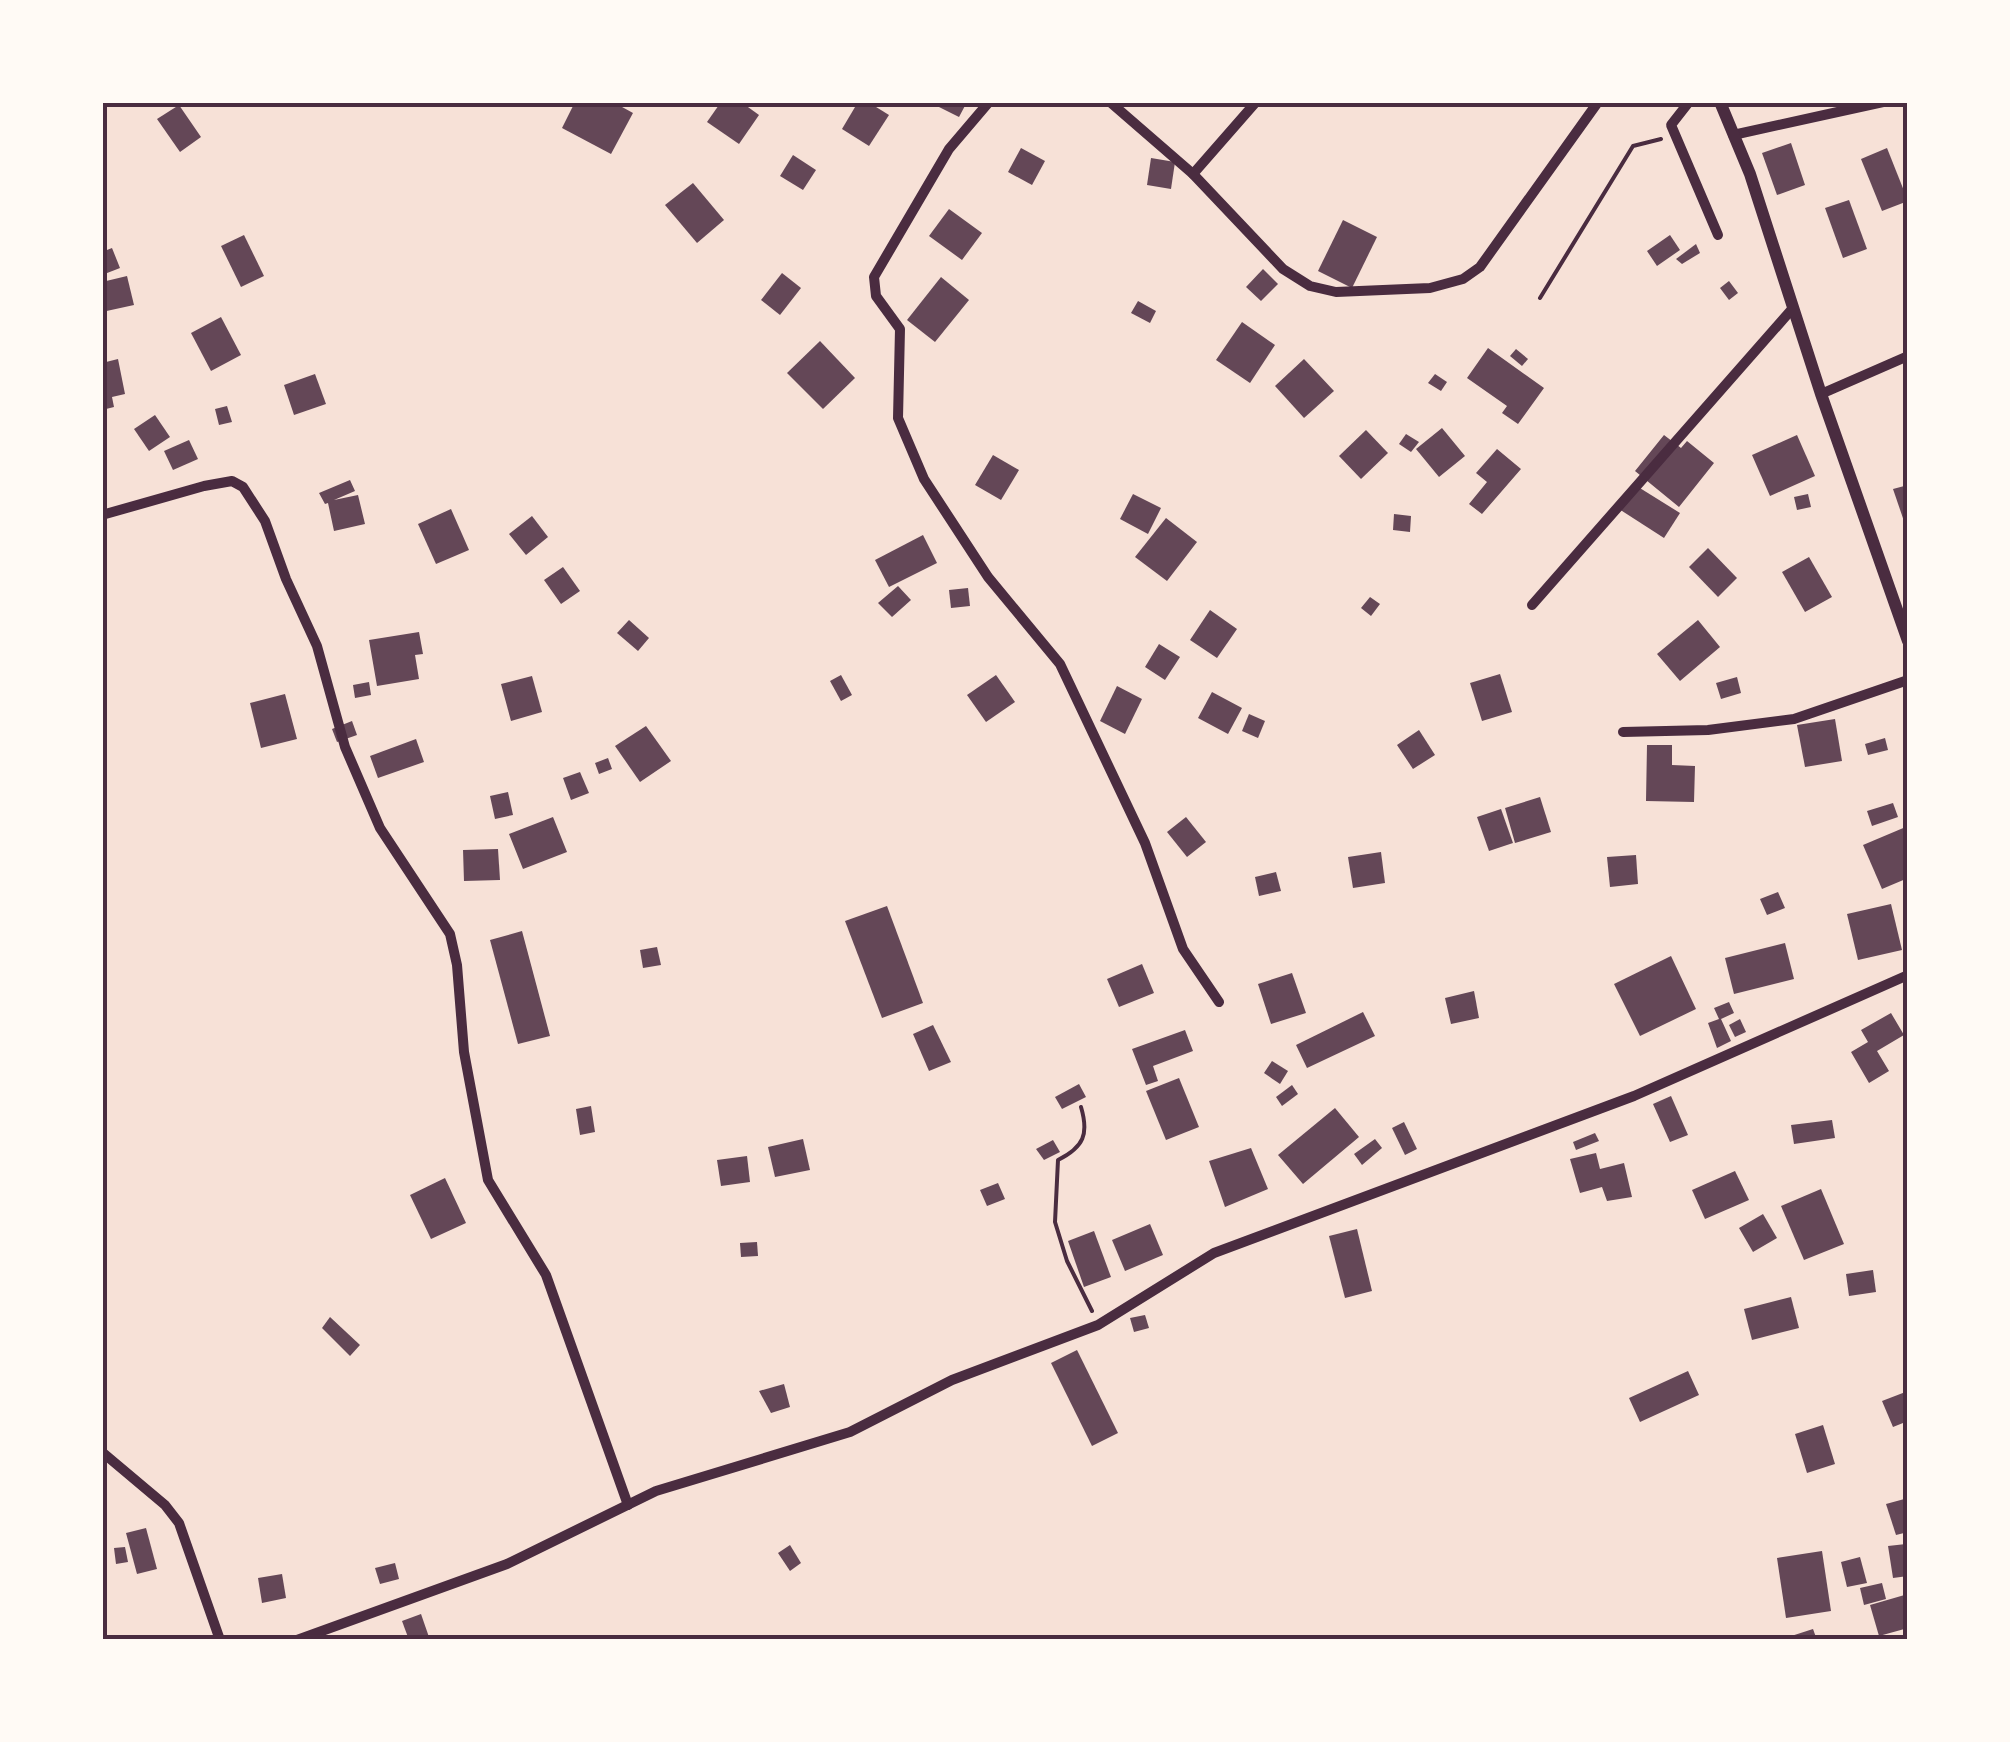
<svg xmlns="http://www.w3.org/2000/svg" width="2010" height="1742" font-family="'Fira Sans Condensed',sans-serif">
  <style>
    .building { fill: #644757 }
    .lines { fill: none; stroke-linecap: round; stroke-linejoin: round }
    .path { stroke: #4a2c40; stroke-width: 4 }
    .minor { stroke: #4a2c40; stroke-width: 10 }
    .tertiary { stroke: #4a2c40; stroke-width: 12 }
    .neatline { fill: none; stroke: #4a2c40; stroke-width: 4 }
  </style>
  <rect width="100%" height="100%" fill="#f7e1d7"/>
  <g class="building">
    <polygon points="575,102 613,102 633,113 611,154 562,128"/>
    <polygon points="721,102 741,102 759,115 739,144 707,122"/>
    <polygon points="858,102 868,102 889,115 869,146 842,129"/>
    <polygon points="929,102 967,102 959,117"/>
    <polygon points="179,105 201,137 180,152 157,119"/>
    <polygon points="1791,143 1805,185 1777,195 1762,153"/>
    <polygon points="1021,148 1045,161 1032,185 1008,172"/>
    <polygon points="1887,148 1908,201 1882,211 1861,159"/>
    <polygon points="793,155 816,170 803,190 780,176"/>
    <polygon points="1151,158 1175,162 1171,189 1147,185"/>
    <polygon points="693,183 724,220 697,243 665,205"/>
    <polygon points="1849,200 1867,249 1843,258 1825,208"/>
    <polygon points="949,209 982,233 962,260 929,236"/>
    <polygon points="1343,220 1377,237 1352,288 1318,271"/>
    <polygon points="244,235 264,276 241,287 221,246"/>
    <polygon points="1670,235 1680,250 1657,266 1647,251"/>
    <polygon points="1696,244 1700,253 1682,264 1676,259"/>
    <polygon points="112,248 120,268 102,275 102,252"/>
    <polygon points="1263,269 1278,284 1261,301 1246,287"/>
    <polygon points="782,273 801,288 780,315 761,300"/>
    <polygon points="127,276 134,305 102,312 102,282"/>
    <polygon points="941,277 969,300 935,342 907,320"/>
    <polygon points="1729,281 1738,293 1729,300 1720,288"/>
    <polygon points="1138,301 1156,311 1150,323 1131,313"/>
    <polygon points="221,317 241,355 211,371 191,333"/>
    <polygon points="1242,322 1275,345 1250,383 1216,360"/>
    <polygon points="820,341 855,378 823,409 787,373"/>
    <polygon points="1488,348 1544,388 1518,424 1502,413 1507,406 1467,378"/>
    <polygon points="1516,349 1528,359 1522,366 1510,356"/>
    <polygon points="118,359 125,394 112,397 114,407 102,410 102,363"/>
    <polygon points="1304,359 1334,391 1304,418 1275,386"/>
    <polygon points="315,374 326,404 294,415 284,385"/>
    <polygon points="1435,374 1447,382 1441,391 1428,383"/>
    <polygon points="227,406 232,422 219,425 215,409"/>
    <polygon points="155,415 170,437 149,451 134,429"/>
    <polygon points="1442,428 1465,456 1439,477 1416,449"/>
    <polygon points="1366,430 1388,453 1361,479 1339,456"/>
    <polygon points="1406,434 1419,442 1411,452 1399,444"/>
    <polygon points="1664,435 1681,448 1687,441 1714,463 1679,507 1635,471"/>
    <polygon points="1797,435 1815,476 1770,496 1752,455"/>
    <polygon points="189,440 198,459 173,470 164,451"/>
    <polygon points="1497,449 1521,469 1482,514 1469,504 1487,482 1476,473"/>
    <polygon points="993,455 1019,470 1001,500 975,485"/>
    <polygon points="350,480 355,491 334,500 358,495 365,524 334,531 328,503 325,504 319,493"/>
    <polygon points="1635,485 1680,513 1664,538 1619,509"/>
    <polygon points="1908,485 1908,530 1907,530 1893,489"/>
    <polygon points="1133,494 1161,508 1148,534 1120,519"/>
    <polygon points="1808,494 1811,507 1797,510 1794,497"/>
    <polygon points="451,509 469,550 436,564 418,524"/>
    <polygon points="1394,514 1411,516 1410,532 1393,530"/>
    <polygon points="532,516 548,537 526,555 509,534"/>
    <polygon points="1166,518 1197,542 1167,581 1135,557"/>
    <polygon points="923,535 937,563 889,587 875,560"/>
    <polygon points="1708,548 1737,578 1718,597 1689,567"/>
    <polygon points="1809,557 1832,597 1805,612 1782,572"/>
    <polygon points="563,567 580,591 561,604 544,580"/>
    <polygon points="898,586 911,600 892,617 878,603"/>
    <polygon points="968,588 970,606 951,608 949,590"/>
    <polygon points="1370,597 1380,604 1371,616 1361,608"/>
    <polygon points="1210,610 1237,629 1217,658 1190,640"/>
    <polygon points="629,620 649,638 638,651 617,633"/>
    <polygon points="1698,620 1720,647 1680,681 1657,654"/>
    <polygon points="419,632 423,654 415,655 419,679 377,686 369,640"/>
    <polygon points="1159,644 1180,657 1165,680 1145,667"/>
    <polygon points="1500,674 1512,712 1482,721 1470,683"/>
    <polygon points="841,675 852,695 841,701 830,681"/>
    <polygon points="996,675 1015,702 986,722 967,695"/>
    <polygon points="532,676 542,712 511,721 501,684"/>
    <polygon points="1737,677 1741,693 1721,699 1716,683"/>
    <polygon points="369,682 371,695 355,698 353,685"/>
    <polygon points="1117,686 1142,699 1125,734 1100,721"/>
    <polygon points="1212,692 1242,708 1228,734 1198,718"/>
    <polygon points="285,694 297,739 261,748 250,703"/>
    <polygon points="1249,714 1265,721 1258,738 1242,731"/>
    <polygon points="1835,719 1842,761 1805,767 1797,725"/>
    <polygon points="352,721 357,735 337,742 332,729"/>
    <polygon points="646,726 671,761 640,782 615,746"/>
    <polygon points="1419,730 1435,755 1413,769 1397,745"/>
    <polygon points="1885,738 1888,750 1868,755 1865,744"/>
    <polygon points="416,739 424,762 378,778 370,756"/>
    <polygon points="1647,745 1672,745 1672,765 1695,766 1694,802 1646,801"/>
    <polygon points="608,758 612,769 599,774 595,763"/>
    <polygon points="580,772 589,793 571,800 563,778"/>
    <polygon points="508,792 513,815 495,819 490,796"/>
    <polygon points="1540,797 1551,832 1515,843 1505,808"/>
    <polygon points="1893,803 1898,817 1872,826 1867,811"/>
    <polygon points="1501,809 1513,843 1489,851 1477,817"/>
    <polygon points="553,817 567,852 523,869 509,834"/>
    <polygon points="1186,817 1206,842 1187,857 1167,832"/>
    <polygon points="1908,826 1908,878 1882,889 1863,845"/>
    <polygon points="498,849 500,880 464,881 463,850"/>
    <polygon points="1381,852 1385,883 1353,888 1348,857"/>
    <polygon points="1636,855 1638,884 1610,887 1607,857"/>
    <polygon points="1276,872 1281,891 1259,896 1255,877"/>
    <polygon points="1778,892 1785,908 1767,915 1760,899"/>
    <polygon points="1891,904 1902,950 1858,960 1847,914"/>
    <polygon points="887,906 923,1003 882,1018 845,921"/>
    <polygon points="522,931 550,1036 518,1044 490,940"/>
    <polygon points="1785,943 1794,979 1734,994 1725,958"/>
    <polygon points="657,947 661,965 643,968 640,950"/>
    <polygon points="1671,956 1696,1009 1640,1036 1614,984"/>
    <polygon points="1142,964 1154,993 1119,1007 1107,979"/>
    <polygon points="1292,973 1306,1013 1271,1024 1258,984"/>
    <polygon points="1474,991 1479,1018 1451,1024 1445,998"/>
    <polygon points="1729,1002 1734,1013 1721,1019 1731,1041 1717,1048 1708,1023 1719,1019 1714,1008"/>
    <polygon points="1363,1012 1375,1036 1307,1068 1296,1045"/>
    <polygon points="1891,1013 1904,1035 1877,1051 1889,1071 1869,1083 1851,1052 1868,1042 1861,1030"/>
    <polygon points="1740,1019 1746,1032 1735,1037 1729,1025"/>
    <polygon points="933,1025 951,1062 929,1071 913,1034"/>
    <polygon points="1185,1030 1193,1051 1153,1066 1158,1081 1146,1085 1132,1049"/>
    <polygon points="1272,1061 1288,1071 1280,1084 1264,1073"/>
    <polygon points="1179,1078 1199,1127 1166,1140 1146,1091"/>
    <polygon points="1079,1084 1086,1097 1062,1109 1055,1097"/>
    <polygon points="1292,1085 1298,1094 1282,1106 1276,1097"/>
    <polygon points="1671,1096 1688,1135 1670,1142 1653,1104"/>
    <polygon points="591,1106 595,1132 580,1135 576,1109"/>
    <polygon points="1335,1108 1359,1137 1303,1184 1278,1155"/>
    <polygon points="1832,1120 1835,1138 1794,1144 1791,1125"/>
    <polygon points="1404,1122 1417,1149 1405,1155 1392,1128"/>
    <polygon points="1595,1133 1599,1141 1576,1150 1573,1142"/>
    <polygon points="803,1139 810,1170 775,1177 768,1147"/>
    <polygon points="1375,1139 1382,1148 1362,1165 1354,1154"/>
    <polygon points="1053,1140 1060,1152 1044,1160 1036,1149"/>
    <polygon points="1251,1148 1268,1189 1225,1207 1209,1161"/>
    <polygon points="1596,1153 1600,1169 1624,1163 1632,1197 1607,1201 1602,1187 1580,1193 1570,1159"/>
    <polygon points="747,1156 750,1182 721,1186 717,1160"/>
    <polygon points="1735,1171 1749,1200 1705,1219 1692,1190"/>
    <polygon points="445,1178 466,1223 431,1239 410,1195"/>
    <polygon points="998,1183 1005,1199 987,1206 980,1190"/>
    <polygon points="1821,1189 1844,1244 1804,1260 1781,1206"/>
    <polygon points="1763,1214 1777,1238 1753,1252 1739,1228"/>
    <polygon points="1150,1224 1163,1255 1125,1271 1112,1240"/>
    <polygon points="1357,1229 1372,1291 1345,1298 1329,1236"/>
    <polygon points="1094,1231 1111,1277 1084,1287 1068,1241"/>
    <polygon points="757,1242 758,1256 741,1257 740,1243"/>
    <polygon points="1873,1270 1876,1292 1849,1296 1846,1274"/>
    <polygon points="1791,1297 1799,1328 1752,1340 1744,1309"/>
    <polygon points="1145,1315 1149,1328 1134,1332 1130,1318"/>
    <polygon points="330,1317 360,1345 350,1356 322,1328"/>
    <polygon points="1077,1350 1118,1433 1092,1446 1051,1363"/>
    <polygon points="1688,1371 1699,1395 1640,1422 1629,1398"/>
    <polygon points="784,1384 790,1407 771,1413 759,1391"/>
    <polygon points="1908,1391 1908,1421 1893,1427 1882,1401"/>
    <polygon points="1823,1425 1835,1464 1807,1473 1795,1434"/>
    <polygon points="1908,1498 1908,1532 1896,1535 1886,1504"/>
    <polygon points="146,1528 157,1569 137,1574 126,1533"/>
    <polygon points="1906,1544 1908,1576 1893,1578 1888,1546"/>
    <polygon points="790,1545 801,1563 790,1571 778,1553"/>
    <polygon points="125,1547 128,1562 116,1564 114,1548"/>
    <polygon points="1822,1551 1831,1611 1786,1618 1777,1558"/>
    <polygon points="1860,1557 1867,1583 1847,1587 1841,1562"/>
    <polygon points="395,1563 399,1579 380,1584 375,1568"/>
    <polygon points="282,1574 286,1598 262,1603 258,1578"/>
    <polygon points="1882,1583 1886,1599 1864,1605 1860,1588"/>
    <polygon points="1908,1594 1908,1628 1879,1636 1870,1605"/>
    <polygon points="421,1614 430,1640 409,1640 402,1621"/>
    <polygon points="1813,1629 1817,1640 1782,1640 1782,1639"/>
  </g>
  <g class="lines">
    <g class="path">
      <polyline points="1540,298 1633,146 1661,139"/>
      <path d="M1081 1107C1089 1134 1084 1147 1058 1160L1055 1222 1067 1261 1092 1311"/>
    </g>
    <g class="minor">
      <polyline points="989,102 949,149 874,277 876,296 900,329 898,418 924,479 988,577 1060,664 1145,843 1183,949 1219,1002"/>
      <polyline points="1110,102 1193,174 1283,269 1310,286 1336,292 1430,288 1463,279 1480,267 1598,102"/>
      <polyline points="1689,102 1671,125 1718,235"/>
      <polyline points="1733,135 1883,102"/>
      <polyline points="1193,174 1256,102"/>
      <polyline points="1821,394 1908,356"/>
      <polyline points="102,515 204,486 232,481 243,487 265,521 286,579 317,646 345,747 380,828 450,934 457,965 464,1052 488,1180 546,1275 628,1505"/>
      <polyline points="1532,605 1793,308"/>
      <polyline points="1623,732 1708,730 1794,719 1908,680"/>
      <polyline points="102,1452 165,1505 179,1523 220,1640"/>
      <polyline points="297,1640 507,1564 656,1491 850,1432 952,1380 1098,1325 1214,1253 1634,1096 1908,975"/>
    </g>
    <polyline class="tertiary" points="1720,102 1750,174 1821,394 1908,641"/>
  </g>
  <rect width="2010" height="1742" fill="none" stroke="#fffaf5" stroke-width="210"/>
  <rect x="105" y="105" width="1800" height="1532" class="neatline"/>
</svg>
